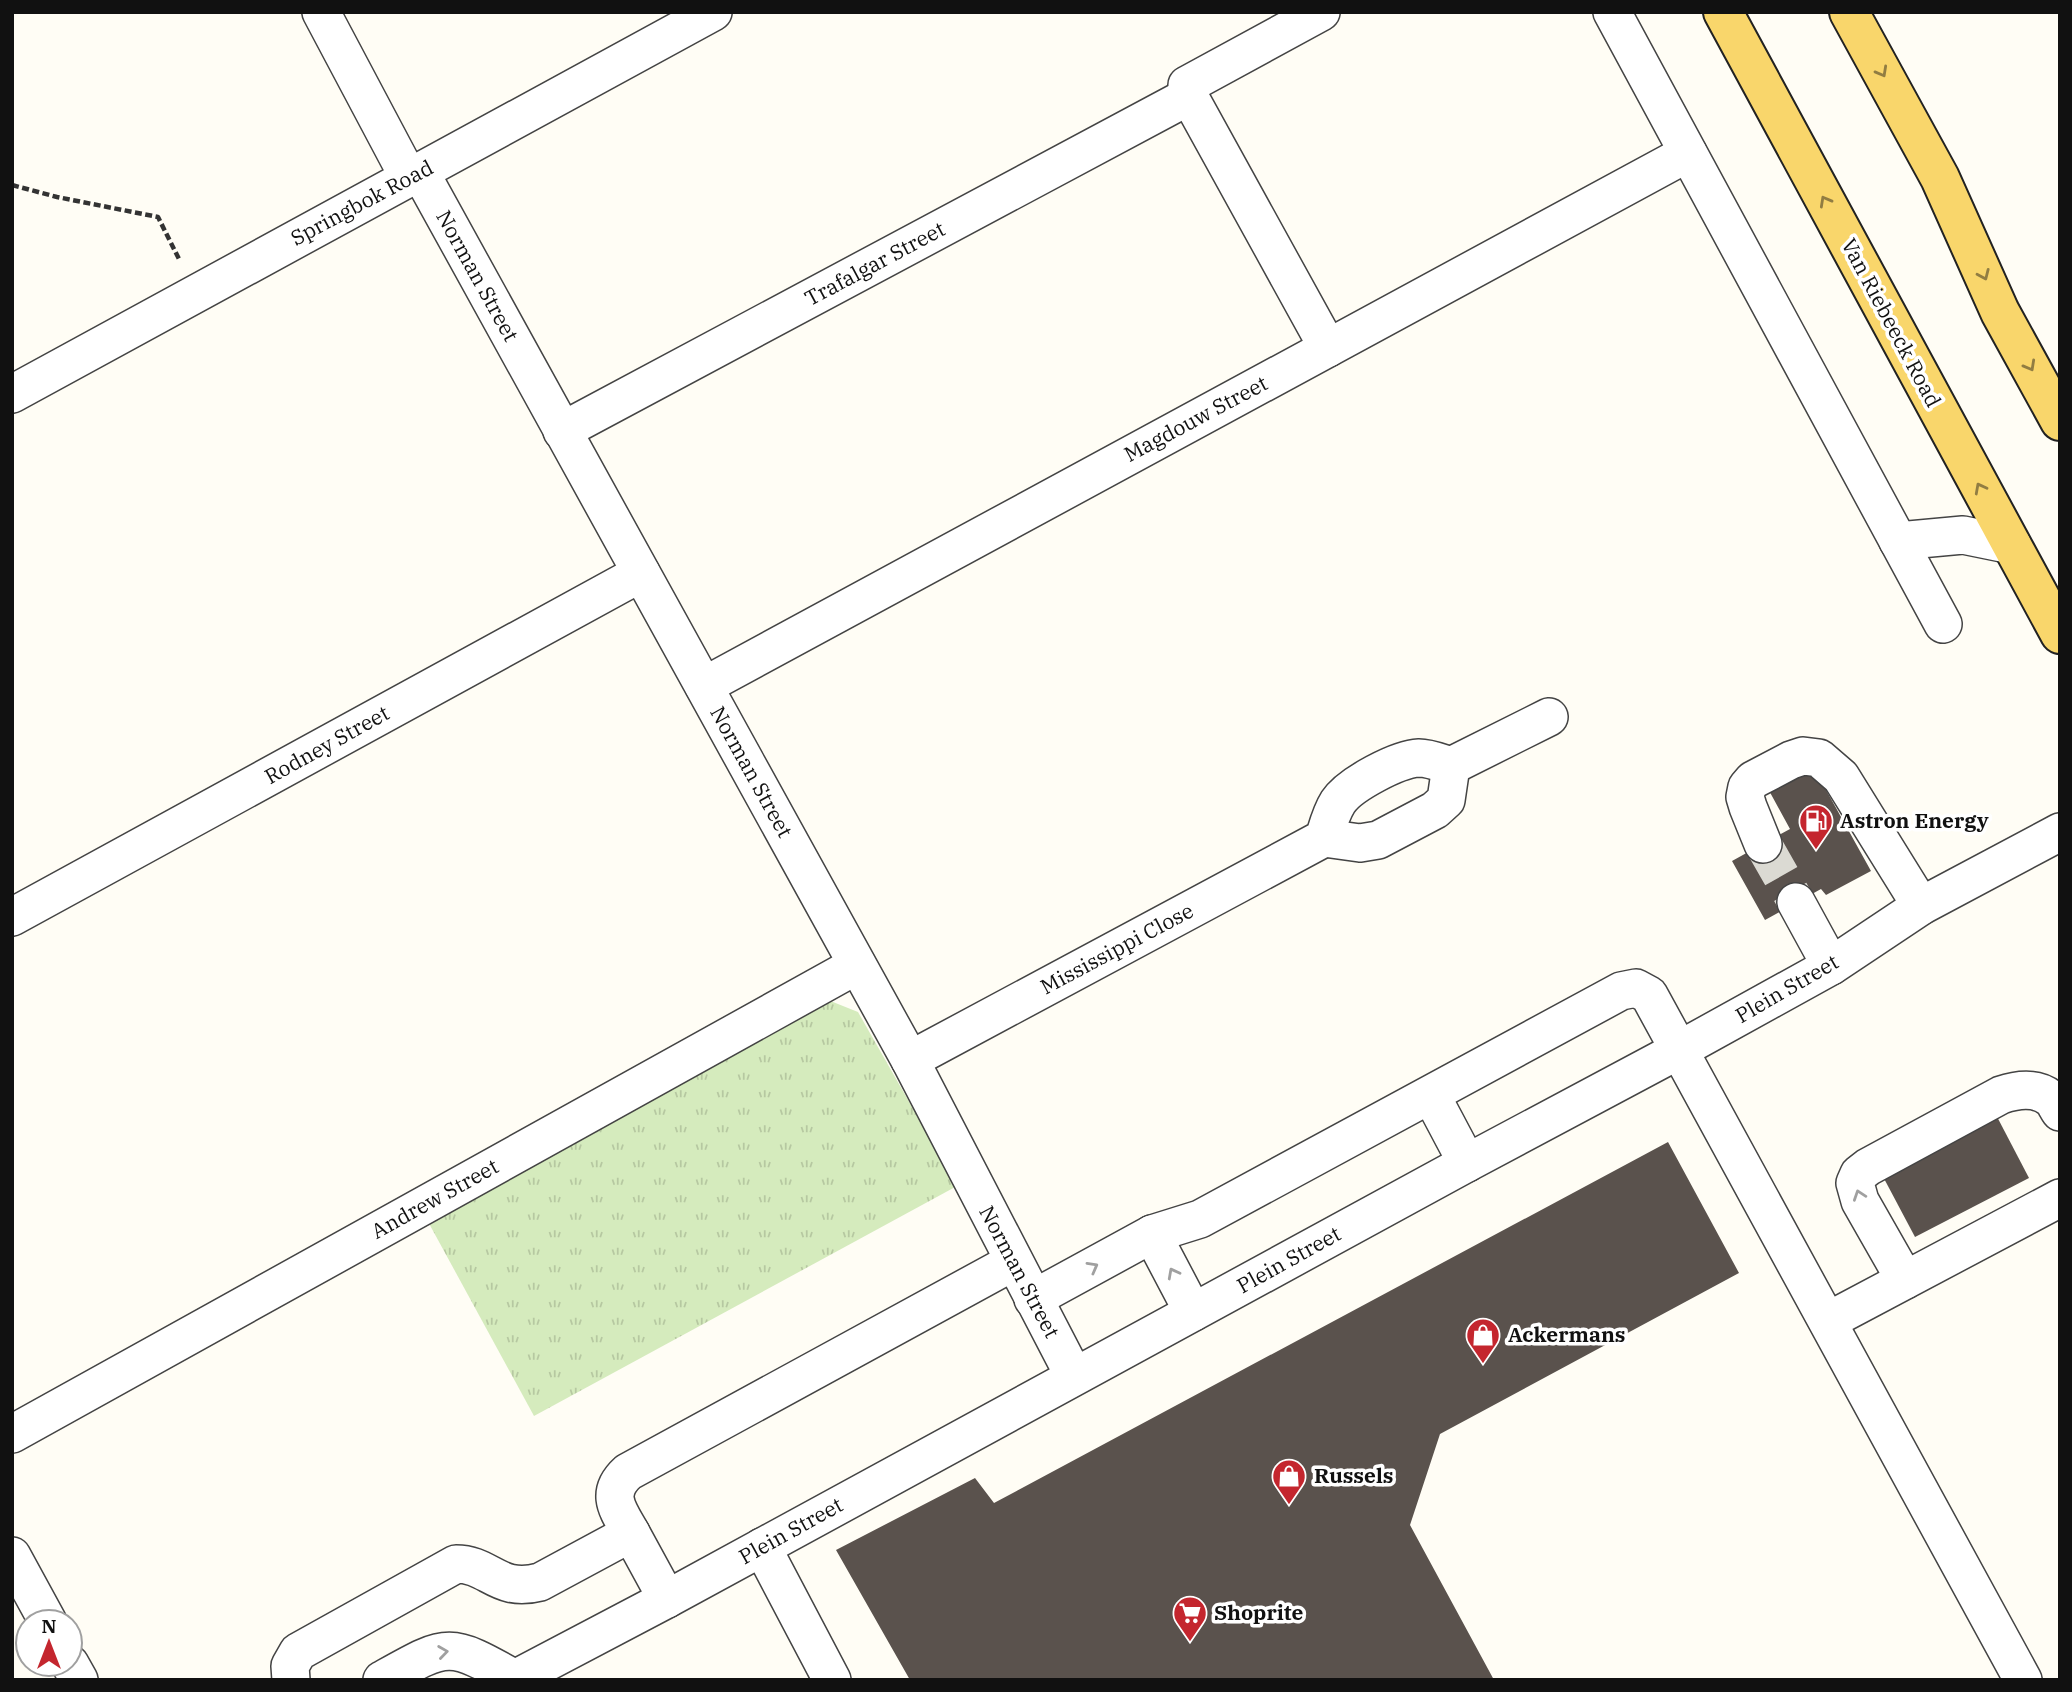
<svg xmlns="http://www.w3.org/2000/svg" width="2072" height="1692" font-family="'IBM Plex Serif',serif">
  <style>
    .grass { fill: url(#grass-tufts) }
    .building { fill: #5a524d }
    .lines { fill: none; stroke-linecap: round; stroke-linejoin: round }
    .minor-tunnel { stroke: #dbdad3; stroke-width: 37; stroke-dasharray: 37 18; stroke-linecap: butt }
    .minor-casing { stroke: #444; stroke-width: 40 }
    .major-casing { stroke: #222; stroke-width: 42 }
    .path { stroke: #333; stroke-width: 4.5; stroke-dasharray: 7 3.5; stroke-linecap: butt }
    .minor { stroke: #fff; stroke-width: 37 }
    .major { stroke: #f9d66b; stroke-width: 38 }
    .oneway { stroke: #917d42 }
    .oneway2 { stroke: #a0a0a0 }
    .labels { text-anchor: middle; stroke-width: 7; stroke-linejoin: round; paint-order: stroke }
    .street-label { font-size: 21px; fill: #111; stroke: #fff }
    .poi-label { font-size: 21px; font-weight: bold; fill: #111; stroke: #fff; text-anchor: start }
  </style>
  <defs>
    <pattern id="grass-tufts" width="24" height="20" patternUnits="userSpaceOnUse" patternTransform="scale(1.75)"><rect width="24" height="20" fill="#d5ebbd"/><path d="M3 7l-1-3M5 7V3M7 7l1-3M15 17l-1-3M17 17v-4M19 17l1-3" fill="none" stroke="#b6c8a1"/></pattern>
  </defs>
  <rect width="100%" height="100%" fill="#fffdf5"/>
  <polygon class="grass" points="828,1000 858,1012 957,1186 534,1416 426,1218"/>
  <g class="building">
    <polygon points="1810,761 1871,871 1826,895 1821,889 1765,920 1732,861 1790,829 1766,785"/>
    <polygon points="1994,1111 2029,1178 1915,1237 1880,1171"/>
    <polygon points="1668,1142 1739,1273 1440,1434 1410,1525 1494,1680 910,1680 836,1550 975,1478 994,1503"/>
  </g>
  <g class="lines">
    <polyline class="minor-tunnel" points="1763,844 1796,902"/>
    <g class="minor-casing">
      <g id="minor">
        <polyline points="321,12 409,178"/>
        <polyline points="1321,12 1187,85 1189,96 1328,348"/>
        <polyline points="1612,12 1943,624"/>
        <polyline points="420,172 910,1060 1074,1376"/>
        <polyline points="12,394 713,12"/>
        <polyline points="562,431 1189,96"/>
        <polyline points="1898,541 1963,535 2012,545"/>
        <polyline points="704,686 1688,153"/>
        <polyline points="1324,838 1360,843 1378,840 1435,810 1446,800 1451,766"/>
        <polyline points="1763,844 1748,807 1745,797 1747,787 1753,780 1791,760 1803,756 1819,758 1841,777 1921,906"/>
        <polyline points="1796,902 1831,966"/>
        <polyline points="12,917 641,573"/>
        <path d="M910 1060 1324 838C1328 825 1331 813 1338 802 1350 784 1398 759 1419 758 1430 758 1441 763 1451 766L1549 717"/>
        <polyline points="1431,1095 1467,1163"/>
        <polyline points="1152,1234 1193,1312"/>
        <path d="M1905 1280 1860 1201 1855 1183 1859 1174 1868 1167 2001 1095C2016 1090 2036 1087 2050 1098 2054 1100 2057 1108 2060 1112"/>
        <polyline points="1033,1299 1152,1234 1200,1219 1621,991 1636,988 1649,995 2023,1680"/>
        <polyline points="1828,1321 2060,1198"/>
        <polyline points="12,1434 857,965"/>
        <path d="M631 1533C618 1510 604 1494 628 1472L1013 1262"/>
        <polyline points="762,1547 832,1680"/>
        <polyline points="12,1556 48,1622"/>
        <polyline points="70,1664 79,1680"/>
        <path d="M291 1680 290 1666 298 1652 456 1564C490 1564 497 1593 540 1582L631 1533 667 1599"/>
        <path d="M382 1680C448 1643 448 1641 515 1679"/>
        <polyline points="513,1680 667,1599 1467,1163 1679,1050 1831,966 1921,906 2060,832"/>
      </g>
    </g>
    <g class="major-casing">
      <g id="major">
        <polyline points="1723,12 2060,634"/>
        <polyline points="1849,12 1940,178 2000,312 2060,421"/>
      </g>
    </g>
    <polyline class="path" points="12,185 57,197 158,217 180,261"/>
    <use href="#minor" class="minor"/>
    <use href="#major" class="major"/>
  </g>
  <defs><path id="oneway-chevron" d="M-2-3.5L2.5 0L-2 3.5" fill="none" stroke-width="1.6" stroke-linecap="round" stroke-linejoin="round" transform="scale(1.75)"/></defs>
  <g class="oneway">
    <use href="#oneway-chevron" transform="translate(1882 72) rotate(61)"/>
    <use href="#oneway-chevron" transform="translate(1825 201) rotate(-119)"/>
    <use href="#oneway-chevron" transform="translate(1984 275) rotate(66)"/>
    <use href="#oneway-chevron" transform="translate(2030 366) rotate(61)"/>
    <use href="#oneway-chevron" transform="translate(1980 488) rotate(-118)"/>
  </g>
  <g class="oneway2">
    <use href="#oneway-chevron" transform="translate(1859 1195) rotate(-109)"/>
    <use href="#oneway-chevron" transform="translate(1093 1267) rotate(-29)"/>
    <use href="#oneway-chevron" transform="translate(1173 1273) rotate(-118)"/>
    <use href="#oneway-chevron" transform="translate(443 1652) rotate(-8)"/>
  </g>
  <defs>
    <g id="fuel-pin" transform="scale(1.75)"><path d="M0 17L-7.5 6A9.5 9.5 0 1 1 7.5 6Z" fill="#c4262e" stroke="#fff"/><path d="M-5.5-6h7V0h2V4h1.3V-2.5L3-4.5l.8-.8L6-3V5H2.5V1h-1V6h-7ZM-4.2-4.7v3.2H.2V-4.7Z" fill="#fff"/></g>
    <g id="shop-pin" transform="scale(1.75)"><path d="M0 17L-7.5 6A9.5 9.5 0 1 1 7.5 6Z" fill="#c4262e" stroke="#fff"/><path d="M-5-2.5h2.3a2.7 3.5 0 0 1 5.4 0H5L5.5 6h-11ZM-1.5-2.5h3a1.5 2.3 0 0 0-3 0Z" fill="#fff"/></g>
    <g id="supermarket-pin" transform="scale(1.75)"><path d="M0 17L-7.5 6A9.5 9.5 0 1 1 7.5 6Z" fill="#c4262e" stroke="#fff"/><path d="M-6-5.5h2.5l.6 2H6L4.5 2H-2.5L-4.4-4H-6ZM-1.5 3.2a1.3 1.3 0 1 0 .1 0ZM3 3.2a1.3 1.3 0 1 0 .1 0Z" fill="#fff"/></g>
  </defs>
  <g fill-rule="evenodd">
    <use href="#fuel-pin" x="1816" y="821"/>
    <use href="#shop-pin" x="1483" y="1335"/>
    <use href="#shop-pin" x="1289" y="1476"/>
    <use href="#supermarket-pin" x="1190" y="1613"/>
  </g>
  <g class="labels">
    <g class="street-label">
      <text transform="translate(362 203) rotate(-28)" y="7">Springbok Road</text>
      <text transform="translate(875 264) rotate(-28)" y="7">Trafalgar Street</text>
      <text transform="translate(477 276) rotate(61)" y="7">Norman Street</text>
      <text transform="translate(1891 323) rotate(62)" y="7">Van Riebeeck Road</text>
      <text transform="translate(1196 419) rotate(-28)" y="7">Magdouw Street</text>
      <text transform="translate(327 745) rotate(-29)" y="7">Rodney Street</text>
      <text transform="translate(751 772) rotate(61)" y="7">Norman Street</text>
      <text transform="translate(1117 949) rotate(-28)" y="7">Mississippi Close</text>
      <text transform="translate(1787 989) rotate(-30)" y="7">Plein Street</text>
      <text transform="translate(435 1199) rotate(-29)" y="7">Andrew Street</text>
      <text transform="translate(1289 1260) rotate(-29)" y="7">Plein Street</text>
      <text transform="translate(1019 1272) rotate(62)" y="7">Norman Street</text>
      <text transform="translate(791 1531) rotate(-29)" y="7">Plein Street</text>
    </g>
    <g class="poi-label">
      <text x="1840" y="828">Astron Energy</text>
      <text x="1508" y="1342">Ackermans</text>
      <text x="1314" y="1483">Russels</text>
      <text x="1214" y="1620">Shoprite</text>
    </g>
  </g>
  <rect width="2072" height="1692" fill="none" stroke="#111111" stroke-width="28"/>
  <g transform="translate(49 1643)"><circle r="33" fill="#ffffff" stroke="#a0a0a0" stroke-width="2"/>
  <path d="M0-5L12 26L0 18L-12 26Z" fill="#c4262e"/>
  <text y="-10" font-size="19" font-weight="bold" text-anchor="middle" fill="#111111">N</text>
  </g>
</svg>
